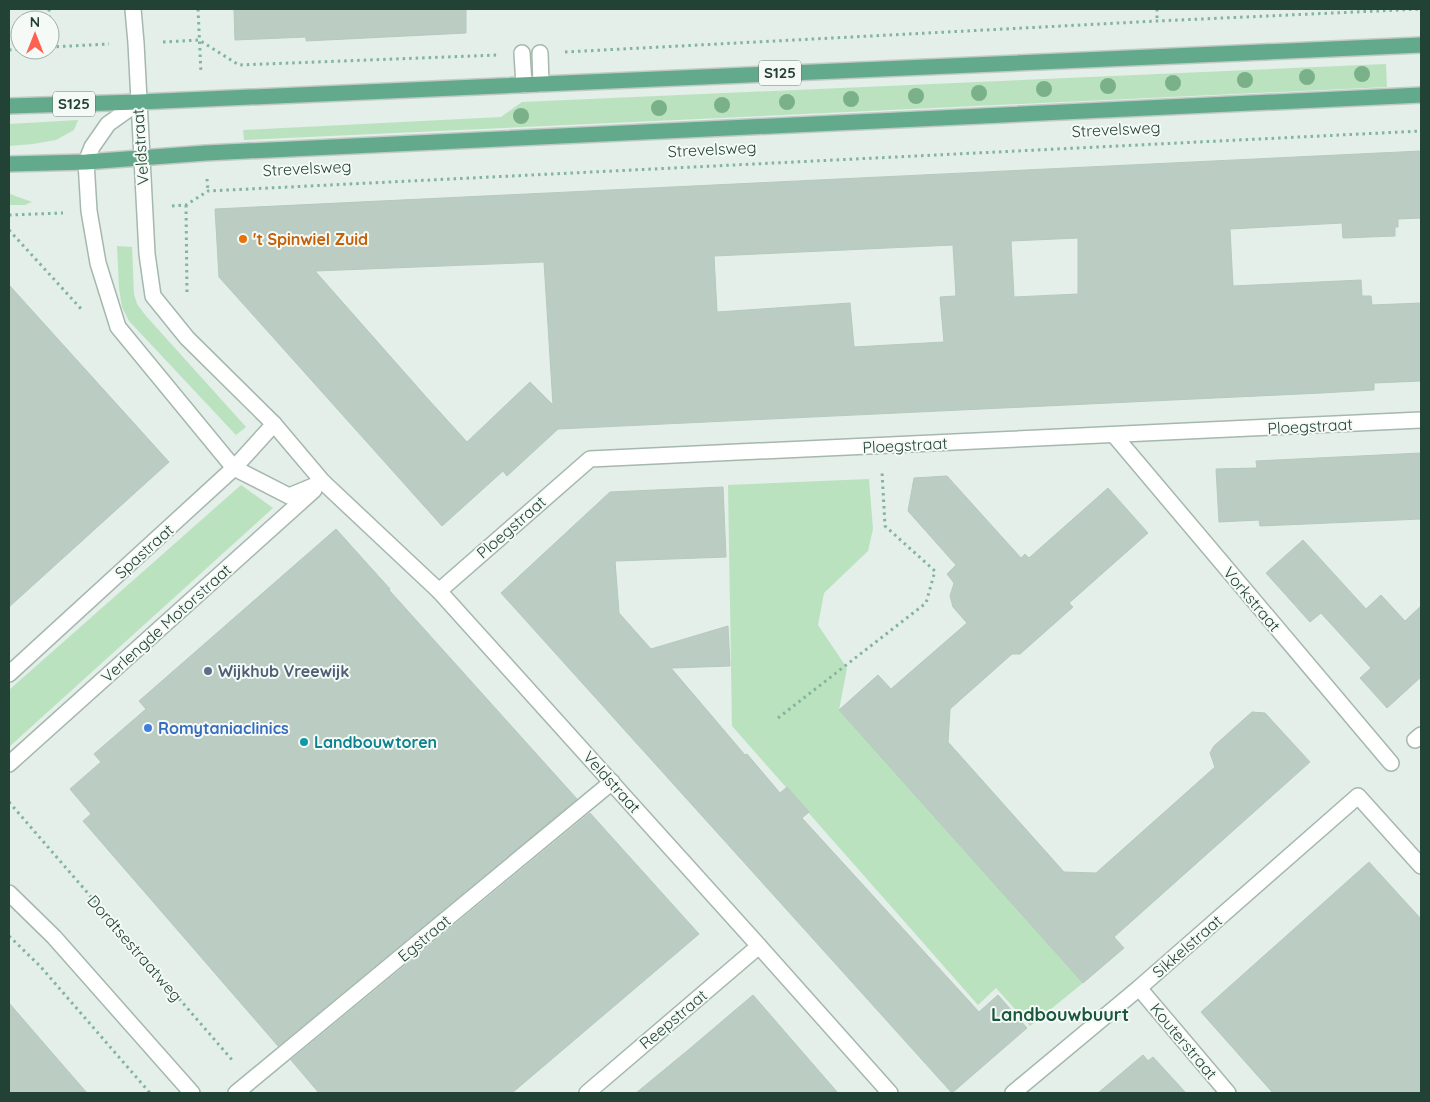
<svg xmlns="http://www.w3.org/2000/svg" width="1430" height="1102" font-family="Quicksand,sans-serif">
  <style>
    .green { fill: #bae2bf }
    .building { fill: #bbcdc3; stroke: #b5c9be; fill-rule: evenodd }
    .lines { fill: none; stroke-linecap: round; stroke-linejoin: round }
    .service-casing { stroke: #a5b8ae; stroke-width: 18 }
    .pedestrian-casing { stroke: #a5b8ae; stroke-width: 18 }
    .minor-casing { stroke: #a5b8ae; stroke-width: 18 }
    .primary-casing { stroke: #c1cac6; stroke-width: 18 }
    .path { stroke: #81b59d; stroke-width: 3; stroke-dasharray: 2.5 4; stroke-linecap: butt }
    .service { stroke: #fff; stroke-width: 15 }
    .pedestrian { stroke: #fff; stroke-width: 15 }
    .minor { stroke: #fff; stroke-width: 15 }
    .primary { stroke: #63a98c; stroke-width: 15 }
    .tree { fill: #7bb189 }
    .food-dot { fill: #e8710a; stroke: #f5faf7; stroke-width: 2 }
    .service-dot { fill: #5c6f8a; stroke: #f5faf7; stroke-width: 2 }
    .shop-dot { fill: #3f7fe0; stroke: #f5faf7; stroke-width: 2 }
    .culture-dot { fill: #0f9aa8; stroke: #f5faf7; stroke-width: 2 }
    .labels { text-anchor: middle; stroke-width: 4; stroke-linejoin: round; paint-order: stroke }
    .shield { fill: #f5faf7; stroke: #61796e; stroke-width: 1 }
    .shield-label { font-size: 15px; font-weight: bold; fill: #214234 }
    .street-label { font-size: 16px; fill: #214234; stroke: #f5faf7 }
    .food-label { font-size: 16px; font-weight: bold; fill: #c56008; stroke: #f5faf7; text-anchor: start }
    .service-label { font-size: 16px; font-weight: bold; fill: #4e5e75; stroke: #f5faf7; text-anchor: start }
    .shop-label { font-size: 16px; font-weight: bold; fill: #366cbe; stroke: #f5faf7; text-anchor: start }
    .culture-label { font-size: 16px; font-weight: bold; fill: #0d838f; stroke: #f5faf7; text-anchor: start }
    .neighbourhood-label { font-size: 18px; font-weight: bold; fill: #1a573f; stroke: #f5faf7 }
  </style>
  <rect width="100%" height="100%" fill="#e3efe8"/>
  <g class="green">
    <polygon points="1386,64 1387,87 244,140 243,130 501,117 522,102"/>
    <polygon points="78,120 74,130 56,140 33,144 9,146 9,124"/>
    <polygon points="9,194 10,194 32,202 25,205 9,205"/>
    <polygon points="117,246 132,247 134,294 137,304 146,316 246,427 236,435 129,321 122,307 119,288"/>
    <polygon points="869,479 873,529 868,551 824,593 818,625 847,668 839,710 1083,983 1030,1026 996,988 978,1005 732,726 728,485"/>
    <polygon points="241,485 273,508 9,747 9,690"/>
  </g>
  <g class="building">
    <polygon points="234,9 466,9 466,33 306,41 306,37 235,40"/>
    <path d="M1421 151V218L1398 219V227H1395V236L1343 238 1342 223 1230 229 1233 286 1361 280 1362 296H1371L1372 305 1421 303V381L1374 383V390L1321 393 558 429 507 476 503 471 442 526 219 277 215 209ZM1078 238V294L1014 297 1011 241ZM953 245 956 296 940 297 944 342 854 347 850 303 717 312 714 256ZM544 262 553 405 530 382 467 442 427 398 315 271Z"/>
    <polygon points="9,285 169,462 9,607"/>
    <polygon points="1421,453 1421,519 1260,526 1259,520 1219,522 1216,469 1257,468 1256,461"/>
    <polygon points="947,476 1021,558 1025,554 1029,558 1108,488 1148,533 1069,603 1073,607 1020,654 1012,654 950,709 948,742 1064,872 1096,873 1215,767 1210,753 1214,746 1252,712 1265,713 1310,762 1114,937 1124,948 1083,983 839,710 878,675 891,689 967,623 953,607 950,596 954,583 947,574 956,565 908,511 914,478"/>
    <polygon points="723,487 726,557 615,561 619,613 651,649 728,626 730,666 671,668 745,755 747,754 780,793 787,787 809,812 802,818 979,1012 998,995 1027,1028 952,1093 501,593 610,492"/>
    <polygon points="336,529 390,589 389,590 577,799 278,1046 83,821 91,814 70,789 101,762 94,754 146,709 139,701"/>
    <polygon points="1303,540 1366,609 1381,595 1405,621 1421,606 1421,677 1387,708 1360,678 1371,668 1321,613 1310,622 1266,573"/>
    <polygon points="590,813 699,934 512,1093 319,1093 291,1060"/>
    <polygon points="1369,862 1421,919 1421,1093 1273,1093 1201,1012"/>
    <polygon points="753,995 838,1093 636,1093 687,1051"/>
    <polygon points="9,1003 67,1070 87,1093 9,1093"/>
    <polygon points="1143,1055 1148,1061 1153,1057 1186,1093 1098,1093"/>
  </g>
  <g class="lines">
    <g class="service-casing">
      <g id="service">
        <polyline points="522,53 524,85"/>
        <polyline points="540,53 541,84"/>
        <polyline points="236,1093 612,782"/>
      </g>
    </g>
    <g class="pedestrian-casing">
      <polyline id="pedestrian" points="1114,435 1391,763"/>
    </g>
    <g class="minor-casing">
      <g id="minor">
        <polyline points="133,9 136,43 147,254 153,296 187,338 274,424 323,482 439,591 759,946 890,1093"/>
        <polyline points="139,102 108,124 92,147 86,162 89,211 98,263 118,327 234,468 289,496 323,482"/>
        <polyline points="439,591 590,459 1421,420"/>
        <polyline points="9,674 234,468 274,424"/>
        <polyline points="1415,740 1421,735"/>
        <polyline points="9,764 314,490"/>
        <polyline points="9,893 54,937 192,1093"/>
        <polyline points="1139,988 1228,1093"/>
        <polyline points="587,1093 759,946"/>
        <polyline points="1013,1093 1139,988 1358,796 1421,866"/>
      </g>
    </g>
    <g class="primary-casing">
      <g id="primary">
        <polyline points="9,106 139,102 1421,45"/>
        <polyline points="9,164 86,162 206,153 1421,95"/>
      </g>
    </g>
    <g class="path">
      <polyline points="49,9 51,47"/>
      <polyline points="198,9 201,73"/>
      <polyline points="1157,9 1157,21"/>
      <polyline points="163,42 199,40 239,65 497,55"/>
      <polyline points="50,47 109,44"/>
      <polyline points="9,50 20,49"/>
      <polyline points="565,52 1157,21 1421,9"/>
      <polyline points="207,179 208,191"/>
      <polyline points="186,205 187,295"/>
      <polyline points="172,206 186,205 208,191 1421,131"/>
      <polyline points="9,215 63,213"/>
      <polyline points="9,230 83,311"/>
      <polyline points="778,718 926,603 935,571 885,526 882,472"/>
      <polyline points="9,802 233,1061"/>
      <polyline points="9,936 40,966 150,1093"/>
    </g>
    <use href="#service" class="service"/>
    <use href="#pedestrian" class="pedestrian"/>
    <use href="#minor" class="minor"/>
    <use href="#primary" class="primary"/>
  </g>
  <g class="tree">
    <circle cx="1362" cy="74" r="8"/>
    <circle cx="1307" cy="77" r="8"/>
    <circle cx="1245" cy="80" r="8"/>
    <circle cx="1173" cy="83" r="8"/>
    <circle cx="1108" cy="86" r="8"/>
    <circle cx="1044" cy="89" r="8"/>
    <circle cx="979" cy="93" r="8"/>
    <circle cx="916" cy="96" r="8"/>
    <circle cx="851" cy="99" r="8"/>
    <circle cx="787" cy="102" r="8"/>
    <circle cx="722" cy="105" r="8"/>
    <circle cx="659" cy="108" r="8"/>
    <circle cx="521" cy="116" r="8"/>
  </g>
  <circle class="food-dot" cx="243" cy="239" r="5"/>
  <circle class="service-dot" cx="208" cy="671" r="5"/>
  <circle class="shop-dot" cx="148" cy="728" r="5"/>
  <circle class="culture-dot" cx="304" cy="742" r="5"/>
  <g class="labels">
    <g class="shield">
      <rect x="759" y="60.5" width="42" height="25" rx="4"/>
      <rect x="53" y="91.5" width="42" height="25" rx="4"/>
    </g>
    <g class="shield-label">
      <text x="780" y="78">S125</text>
      <text x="74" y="109">S125</text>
    </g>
    <g class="street-label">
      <text transform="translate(1116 129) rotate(-3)" y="6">Strevelsweg</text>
      <text transform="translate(140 147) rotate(-94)" y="6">Veldstraat</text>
      <text transform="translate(712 149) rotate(-3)" y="6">Strevelsweg</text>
      <text transform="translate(307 168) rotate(-3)" y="6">Strevelsweg</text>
      <text transform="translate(1310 426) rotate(-3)" y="6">Ploegstraat</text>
      <text transform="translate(905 445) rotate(-3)" y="6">Ploegstraat</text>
      <text transform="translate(511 527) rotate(-41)" y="6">Ploegstraat</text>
      <text transform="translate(144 551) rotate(-42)" y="6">Spastraat</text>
      <text transform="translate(1252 599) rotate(50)" y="6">Vorkstraat</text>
      <text transform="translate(166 623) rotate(-42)" y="6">Verlengde Motorstraat</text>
      <text transform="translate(612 782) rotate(48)" y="6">Veldstraat</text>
      <text transform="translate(424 938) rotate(-40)" y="6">Egstraat</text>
      <text transform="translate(1187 946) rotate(-41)" y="6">Sikkelstraat</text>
      <text transform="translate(135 948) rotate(49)" y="6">Dordtsestraatweg</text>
      <text transform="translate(673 1019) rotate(-40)" y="6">Reepstraat</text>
      <text transform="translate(1184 1041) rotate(50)" y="6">Kouterstraat</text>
    </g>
    <g class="food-label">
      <text x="253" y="245">'t Spinwiel Zuid</text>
    </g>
    <g class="service-label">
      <text x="218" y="677">Wijkhub Vreewijk</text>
    </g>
    <g class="shop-label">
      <text x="158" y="734">Romytaniaclinics</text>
    </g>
    <g class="culture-label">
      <text x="314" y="748">Landbouwtoren</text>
    </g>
    <g class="neighbourhood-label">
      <text x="1060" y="1021">Landbouwbuurt</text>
    </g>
  </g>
  <rect width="1430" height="1102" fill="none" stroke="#214234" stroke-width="20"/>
  <g transform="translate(35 35)"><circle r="24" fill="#f5faf7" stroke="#a0b0a9"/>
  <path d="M0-4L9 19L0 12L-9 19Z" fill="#ff6151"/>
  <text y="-8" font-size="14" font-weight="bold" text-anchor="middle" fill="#214234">N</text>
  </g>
</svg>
